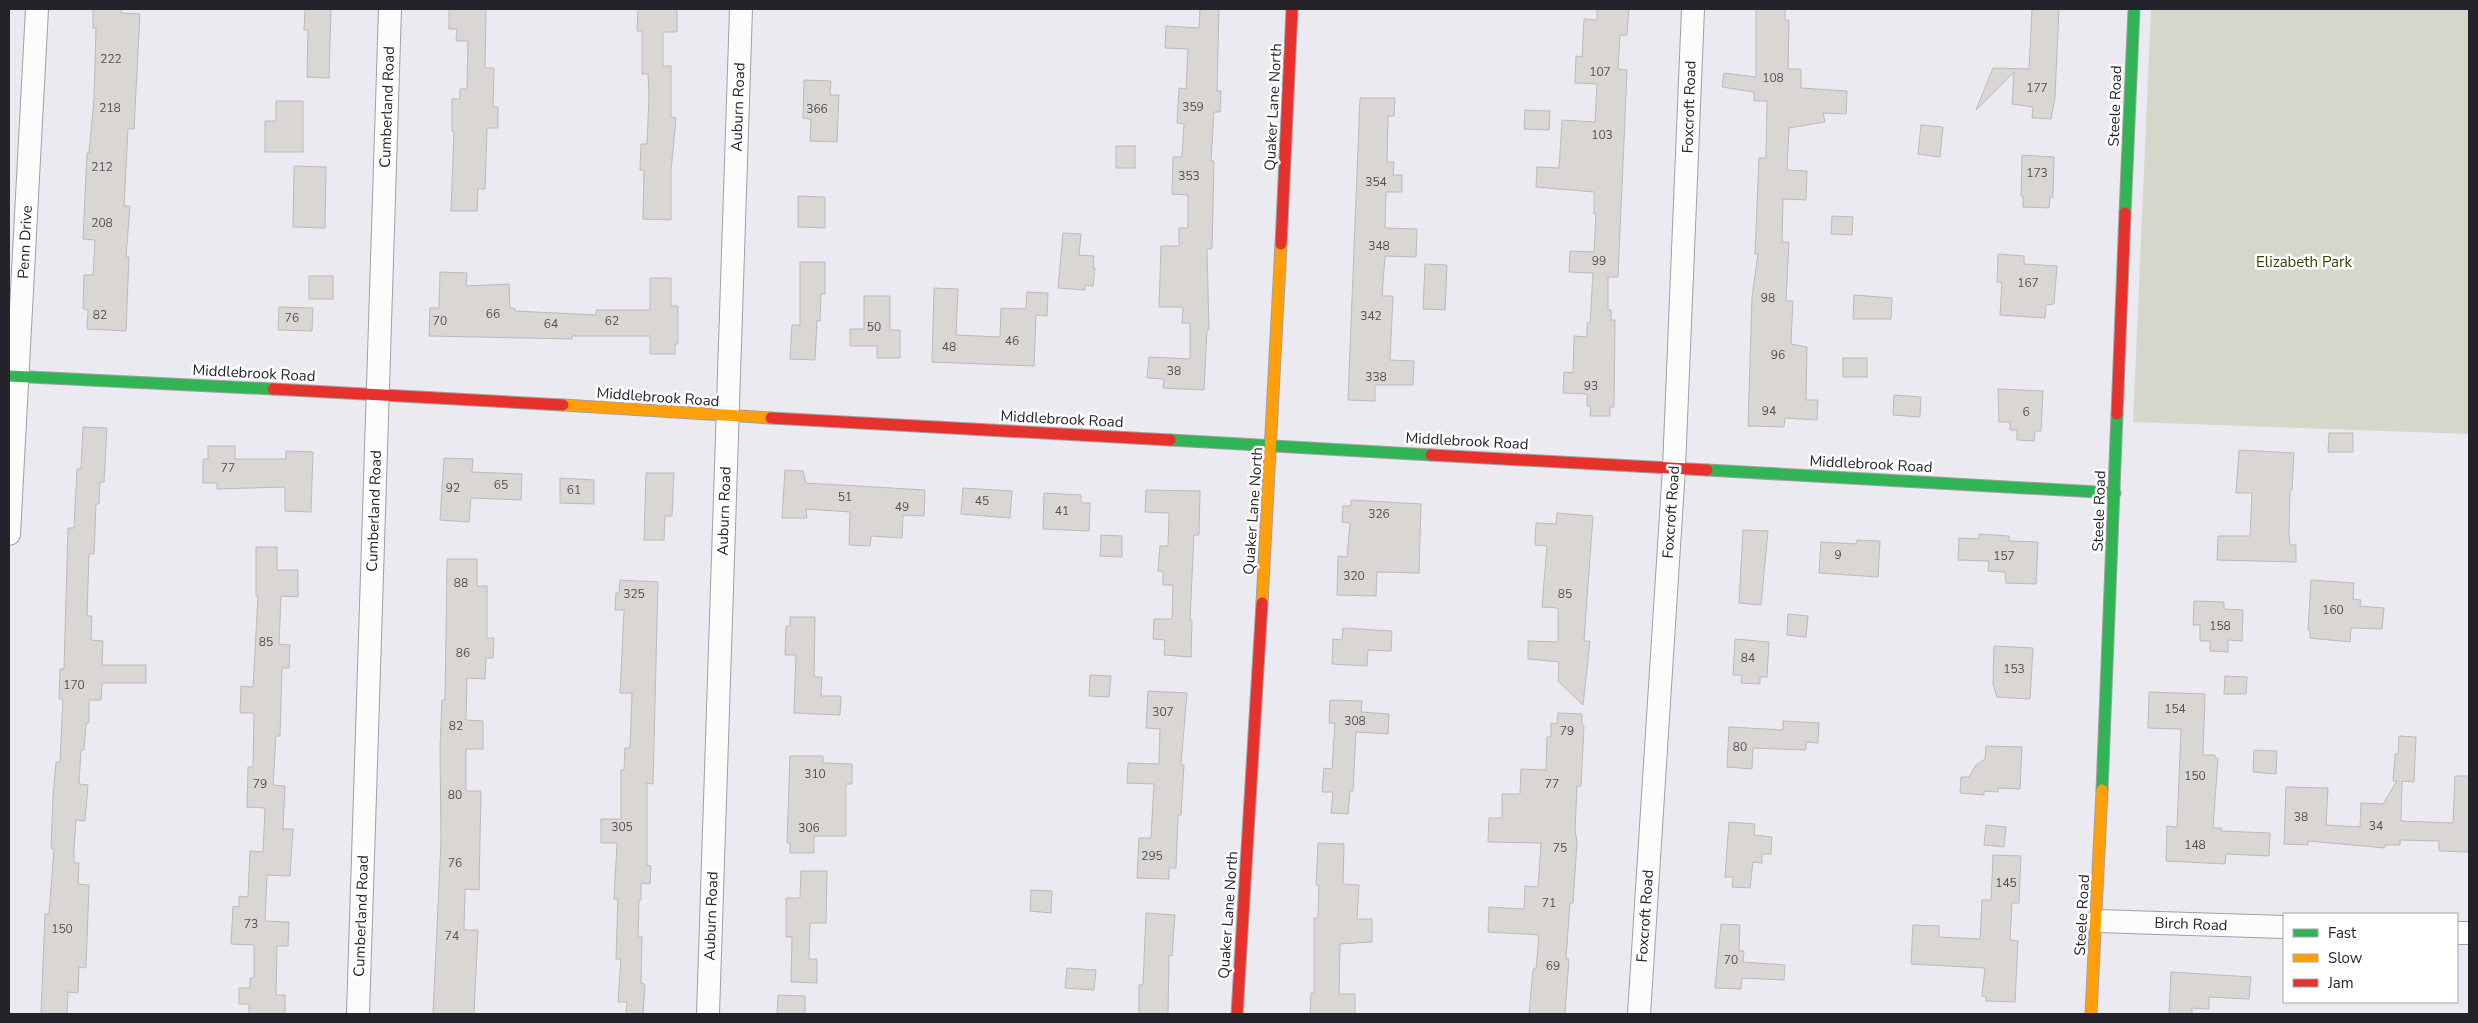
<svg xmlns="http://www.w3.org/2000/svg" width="2478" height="1023" font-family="'Nunito Sans',sans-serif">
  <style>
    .green { fill: #d6d7cb }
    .building { fill: #d9d6d4; stroke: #bcbabb }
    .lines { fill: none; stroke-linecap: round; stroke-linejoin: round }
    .street-casing { stroke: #a0a0a5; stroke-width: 24 }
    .fast-casing { stroke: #a0a0a5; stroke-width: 13 }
    .slow-casing { stroke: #a0a0a5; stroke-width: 13 }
    .jam-casing { stroke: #a0a0a5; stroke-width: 13 }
    .street { stroke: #fcfcfd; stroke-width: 22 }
    .fast { stroke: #30b455; stroke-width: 11 }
    .slow { stroke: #ff9f0a; stroke-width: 11 }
    .jam { stroke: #e5322d; stroke-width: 11 }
    .labels { text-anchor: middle; stroke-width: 5; stroke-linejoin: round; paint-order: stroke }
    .number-label { font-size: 12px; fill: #525154 }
    .street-label { font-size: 15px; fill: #242329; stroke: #fff }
    .park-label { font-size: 15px; fill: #3c3d06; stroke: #fff }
  </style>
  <rect width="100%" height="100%" fill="#eaeaf0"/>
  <polygon class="green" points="2151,9 2469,9 2469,434 2133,422"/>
  <g class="building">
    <polygon points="93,9 121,9 121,13 140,14 134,129 128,129 124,206 130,206 126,257 129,257 126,331 87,329 88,310 83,309 84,275 93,275 95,240 83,239 87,153 89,153 94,99 96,28 93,28"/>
    <polygon points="305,9 331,9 329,78 307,77 308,30 304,30"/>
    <polygon points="449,9 486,9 485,68 494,68 493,107 498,107 498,128 487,128 485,189 478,189 477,211 451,211 454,131 452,131 452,99 460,99 460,89 467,89 468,41 456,41 457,29 449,29"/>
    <polygon points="638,9 677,9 677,32 663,32 663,66 671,66 671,117 676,118 671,171 671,220 643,219 644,170 640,170 641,144 647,144 649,97 648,74 642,74 642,31 637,31"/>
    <polygon points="1200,9 1219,9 1217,91 1221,91 1220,112 1214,112 1211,161 1214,161 1212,249 1207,249 1209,330 1207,330 1204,390 1163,388 1164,379 1147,378 1149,357 1190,359 1190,323 1182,323 1183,307 1159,307 1161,246 1179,246 1179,228 1188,228 1188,195 1172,194 1173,157 1182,157 1184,124 1177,123 1179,88 1186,89 1188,49 1165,48 1166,26 1199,28"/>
    <polygon points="1597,9 1629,9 1627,35 1620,35 1618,69 1627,70 1627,72 1618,277 1608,277 1608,310 1611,310 1611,320 1615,320 1614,407 1610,407 1610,416 1590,416 1591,406 1587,406 1587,394 1563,393 1564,372 1573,373 1574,336 1587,337 1587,323 1590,323 1593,273 1569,272 1570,251 1594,252 1596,214 1594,214 1594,192 1536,187 1537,167 1559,168 1562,120 1595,122 1597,84 1575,83 1576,56 1582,57 1584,19 1597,20"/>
    <polygon points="1756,9 1785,9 1785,20 1789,20 1788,69 1801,69 1801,88 1847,91 1846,114 1823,113 1825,122 1789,128 1787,170 1807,171 1806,200 1783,199 1782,242 1789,242 1786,301 1793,301 1791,344 1807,347 1806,400 1818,400 1817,420 1785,418 1784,427 1748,426 1752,297 1758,254 1755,254 1759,158 1766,158 1767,101 1754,101 1754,92 1722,87 1724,73 1756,77"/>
    <polygon points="2032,9 2059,9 2055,97 2051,119 2032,118 2033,107 2012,104 2014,72 1976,110 1993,68 2029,69"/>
    <polygon points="804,80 831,81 830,95 839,95 837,142 810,141 811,119 803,118"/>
    <polygon points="1360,98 1395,98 1394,116 1388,116 1387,162 1394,162 1393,175 1402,175 1402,192 1386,192 1385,228 1417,229 1416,257 1385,256 1382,296 1393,296 1390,360 1414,361 1413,385 1375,385 1375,401 1348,400"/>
    <polygon points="276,101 303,101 303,152 265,152 265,121 276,121"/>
    <polygon points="1525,110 1550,111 1549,130 1524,129"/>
    <polygon points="1921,125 1943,127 1940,157 1918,154"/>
    <rect x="1116" y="146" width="19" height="22"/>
    <polygon points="2022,155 2054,157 2053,197 2050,197 2049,208 2023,207 2023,196 2021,196"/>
    <polygon points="294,166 326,167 325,228 293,227"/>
    <polygon points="798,196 825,197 825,228 798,227"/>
    <polygon points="1832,216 1853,217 1852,235 1831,234"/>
    <polygon points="1063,233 1081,234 1079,255 1094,256 1093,268 1095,268 1093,286 1085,285 1085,290 1058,288"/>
    <polygon points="1998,254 2024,256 2024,264 2057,266 2054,304 2046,305 2045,318 2000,315 2002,282 1997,282"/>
    <polygon points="800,262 825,262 825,294 821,294 820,321 817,320 815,360 790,359 792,325 800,325"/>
    <polygon points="1425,264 1447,265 1445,310 1423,309"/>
    <polygon points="440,272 467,273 466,286 509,284 510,308 514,308 515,311 596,315 596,310 650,310 650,278 671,278 671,306 678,306 678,344 675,344 675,354 650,354 650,336 572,336 572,339 429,336 430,308 439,308"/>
    <rect x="309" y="276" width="24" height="23"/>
    <polygon points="934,288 958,289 956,335 1000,337 1001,308 1026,309 1027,292 1048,293 1047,316 1036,315 1034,366 932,362"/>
    <polygon points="1854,295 1892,298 1891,319 1853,319"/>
    <polygon points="864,296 890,296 890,330 900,330 900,358 877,358 877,346 850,346 850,329 864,329"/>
    <polygon points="279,307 313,308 312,331 278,330"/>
    <rect x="1843" y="358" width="24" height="19"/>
    <polygon points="1998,389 2043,391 2041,431 2035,431 2034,441 2017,440 2017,430 2010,430 2010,422 1999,422"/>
    <polygon points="1894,395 1921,397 1920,417 1893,415"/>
    <polygon points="83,427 107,428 104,482 100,482 99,504 96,504 94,554 89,554 87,616 92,616 91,640 103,641 102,665 146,665 146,683 102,683 101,700 89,700 89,723 86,723 84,750 81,750 79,784 88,785 85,821 76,820 74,848 74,863 79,863 78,884 89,885 86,968 79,967 78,993 68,992 67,1014 41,1014 45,914 49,914 54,849 51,849 53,797 56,762 60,762 63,699 59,699 60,669 64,669 68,528 74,528 77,469 81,469"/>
    <polygon points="2329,433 2353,433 2353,452 2328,452"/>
    <polygon points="208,446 235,446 235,459 286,459 286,451 313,452 311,512 285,511 285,487 217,489 217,483 203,483 203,459 208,459"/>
    <polygon points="2239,450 2294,453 2292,490 2290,490 2289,531 2290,545 2296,545 2296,562 2217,560 2218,536 2250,536 2252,493 2236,493"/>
    <polygon points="444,458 473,459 472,472 522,474 521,500 471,498 469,522 440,520"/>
    <polygon points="785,470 803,471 806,483 925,490 924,516 903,515 902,538 871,536 870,546 849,545 850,512 806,509 807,518 782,518"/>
    <polygon points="646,473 674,473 672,516 665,516 664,540 644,540"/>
    <polygon points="560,478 594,480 594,504 560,503"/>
    <polygon points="963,488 1012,491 1010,518 961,514"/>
    <polygon points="1146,490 1200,491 1199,535 1194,535 1190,620 1192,620 1191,657 1164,655 1165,640 1153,639 1154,619 1172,619 1173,585 1163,585 1163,571 1158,571 1160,546 1168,546 1169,513 1145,512"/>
    <polygon points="1044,493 1081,495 1081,503 1090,503 1089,531 1043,529"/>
    <polygon points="1351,500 1421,504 1419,573 1377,572 1376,596 1337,595 1338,556 1347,557 1350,523 1342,522 1343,506 1351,506"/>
    <polygon points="1557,513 1593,516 1584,641 1590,641 1583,705 1558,681 1559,662 1528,659 1528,641 1558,642 1558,608 1542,607 1547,546 1535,545 1536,523 1556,524"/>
    <polygon points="1743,530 1768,531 1761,605 1739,603"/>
    <polygon points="1979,534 2009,536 2009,541 2038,542 2036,584 2006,583 2005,572 1988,571 1989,561 1958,560 1959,538 1979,539"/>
    <polygon points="1101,535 1122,536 1122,557 1100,556"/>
    <polygon points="1857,540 1880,541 1878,577 1819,573 1821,542 1856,544"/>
    <polygon points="256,547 277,547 277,570 298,570 298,597 281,596 279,644 290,645 289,668 282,668 280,736 276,736 273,785 285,786 283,829 293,829 290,876 267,875 265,921 289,922 288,946 277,946 276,995 285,995 285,1014 249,1014 249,1004 239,1004 239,988 250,988 250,978 254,978 254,945 231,944 233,906 239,907 239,896 248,897 250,851 263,852 265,808 247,807 248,767 253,767 254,713 240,713 241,686 253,687 258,596 256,596"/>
    <polygon points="447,559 477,559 477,586 487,586 487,638 494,638 493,658 486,658 485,679 467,678 466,720 483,721 483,749 466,749 466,791 481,791 479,890 465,889 464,930 478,930 474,1014 433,1014 441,840 440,748 442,700 445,700"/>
    <polygon points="620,580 658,582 653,784 647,783 647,865 651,866 650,884 641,883 641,900 639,900 638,937 642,937 641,983 645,984 643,1014 626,1014 627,1002 618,1002 621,959 616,959 618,899 614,899 617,843 601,843 601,819 621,819 621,770 624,770 625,748 630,748 632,693 620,693 624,610 615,610 616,593 619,593"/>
    <polygon points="2311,580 2354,583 2353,599 2361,600 2360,606 2384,608 2382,629 2351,628 2350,642 2310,638 2310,631 2308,630"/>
    <polygon points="2194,601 2224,602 2224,609 2243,610 2242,641 2228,640 2228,652 2210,651 2210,641 2200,641 2200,625 2193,625"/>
    <polygon points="1788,614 1808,616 1806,637 1787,635"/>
    <polygon points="790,617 815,617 814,677 822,677 821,696 841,696 840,715 794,713 796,655 785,655 786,626 790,626"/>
    <polygon points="1343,628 1392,631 1391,651 1368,650 1367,666 1332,664 1333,639 1342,640"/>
    <polygon points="1735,639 1769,642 1767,677 1760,677 1760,684 1741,683 1742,675 1733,675"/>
    <polygon points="1994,646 2033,648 2030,699 1997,697 1993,684"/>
    <polygon points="1090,675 1111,676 1109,697 1089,696"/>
    <polygon points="2225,676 2247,677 2246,694 2224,694"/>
    <polygon points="1148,691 1187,693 1181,765 1184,765 1181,815 1178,815 1176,868 1169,868 1169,879 1137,878 1139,838 1151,838 1154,784 1127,783 1128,763 1159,764 1160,729 1146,728"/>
    <polygon points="2149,692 2205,694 2203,755 2215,755 2215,758 2218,758 2213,828 2222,828 2221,831 2270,833 2269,856 2226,854 2225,864 2166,861 2167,826 2177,827 2181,729 2148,728"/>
    <polygon points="1330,700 1362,701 1361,712 1389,714 1388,734 1356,732 1353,791 1350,791 1348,814 1331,813 1333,792 1322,792 1324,768 1332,769 1335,723 1329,723"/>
    <polygon points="1558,713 1582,714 1582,725 1584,726 1581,786 1577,786 1575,830 1577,842 1573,903 1570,903 1566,959 1569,959 1565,1014 1529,1014 1533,969 1536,969 1539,935 1488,932 1489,907 1524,909 1525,886 1538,887 1541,843 1488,842 1489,818 1502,818 1502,794 1520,794 1521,769 1546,770 1547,737 1551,737 1551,723 1557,724"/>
    <polygon points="1783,721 1819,723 1818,743 1806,742 1806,750 1753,748 1752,769 1727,767 1729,727 1783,730"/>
    <polygon points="2399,736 2416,737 2414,782 2402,781 2401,821 2453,823 2455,776 2469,776 2469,852 2439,851 2439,841 2400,840 2400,845 2385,845 2385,848 2308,841 2308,845 2284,844 2286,787 2328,788 2326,825 2360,827 2361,803 2383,804 2397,781 2393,781 2395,754 2398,754"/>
    <polygon points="1986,746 2022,747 2020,789 1998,788 1998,792 1984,791 1984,795 1960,793 1961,777 1969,777 1976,765 1985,759"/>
    <polygon points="2254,750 2277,751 2276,774 2253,772"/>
    <polygon points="790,756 823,756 823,763 852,764 852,784 846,784 846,836 814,836 814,853 790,853 790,843 787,843"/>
    <polygon points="1729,822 1755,824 1754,835 1772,837 1771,854 1762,854 1762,863 1753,862 1750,888 1732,887 1733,877 1725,877"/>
    <polygon points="1986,825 2006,827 2004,847 1984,845"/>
    <polygon points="1318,843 1344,844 1343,884 1359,885 1357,919 1372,919 1372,942 1340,944 1339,994 1355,994 1355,1014 1310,1014 1311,993 1314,993 1314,918 1318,918 1319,885 1316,885"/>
    <polygon points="1993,855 2021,856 2019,903 2012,903 2010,940 2018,941 2015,1002 1986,1001 1986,997 1982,996 1985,968 1911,964 1913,925 1939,926 1939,937 1980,939 1982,900 1991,900"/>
    <polygon points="801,871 827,871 826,923 810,923 809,959 817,959 817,983 791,982 792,937 786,937 786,898 800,898"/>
    <polygon points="1031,890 1052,891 1051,913 1030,911"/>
    <polygon points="1146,913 1175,915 1172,956 1169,955 1168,1014 1139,1014 1139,985 1143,985"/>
    <polygon points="1721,924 1740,925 1739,951 1744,951 1743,962 1785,965 1784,980 1742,978 1741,989 1715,988"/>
    <polygon points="1067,968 1096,970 1094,990 1065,988"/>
    <polygon points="2171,972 2251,977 2249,999 2209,997 2209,1009 2192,1008 2192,1014 2169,1014"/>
    <polygon points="778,995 805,996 805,1014 777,1014"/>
  </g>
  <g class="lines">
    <g class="street-casing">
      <g id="street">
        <polyline points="9,534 37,9"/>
        <polyline points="2097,921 2284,927"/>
        <polyline points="2457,933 2469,933"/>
        <polyline points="358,1014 390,9"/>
        <polyline points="708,1014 741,9"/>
        <polyline points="1639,1014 1674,468 1693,9"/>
      </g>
    </g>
    <g class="fast-casing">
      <g id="fast">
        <polyline points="2125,213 2134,9"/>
        <polyline points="9,376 273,389"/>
        <polyline points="1170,440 1431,455"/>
        <polyline points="1707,470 2115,493"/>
        <polyline points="2102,790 2117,414"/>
      </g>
    </g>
    <g class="slow-casing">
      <g id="slow">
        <polyline points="563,405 771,418"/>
        <polyline points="1262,603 1281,244"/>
        <polyline points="2091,1014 2102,790"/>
      </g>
    </g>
    <g class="jam-casing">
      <g id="jam">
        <polyline points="1281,244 1292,9"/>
        <polyline points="273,389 563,405"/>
        <polyline points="2117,414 2125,213"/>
        <polyline points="771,418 1170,440"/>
        <polyline points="1431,455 1707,470"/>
        <polyline points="1237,1014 1262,603"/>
      </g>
    </g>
    <use href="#street" class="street"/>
    <use href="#fast" class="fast"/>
    <use href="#slow" class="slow"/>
    <use href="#jam" class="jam"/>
  </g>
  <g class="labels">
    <g class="number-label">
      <text x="111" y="63">222</text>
      <text x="1600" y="76">107</text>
      <text x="1773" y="82">108</text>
      <text x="2037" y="92">177</text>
      <text x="1193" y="111">359</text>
      <text x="110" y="112">218</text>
      <text x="817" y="113">366</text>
      <text x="1602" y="139">103</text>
      <text x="102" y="171">212</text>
      <text x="2037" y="177">173</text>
      <text x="1189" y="180">353</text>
      <text x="1376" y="186">354</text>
      <text x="102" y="227">208</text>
      <text x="1379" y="250">348</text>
      <text x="1599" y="265">99</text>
      <text x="2028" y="287">167</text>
      <text x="1768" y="302">98</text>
      <text x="493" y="318">66</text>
      <text x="100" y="319">82</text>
      <text x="1371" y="320">342</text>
      <text x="292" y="322">76</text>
      <text x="440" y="325">70</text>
      <text x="612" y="325">62</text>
      <text x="551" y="328">64</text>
      <text x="874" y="331">50</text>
      <text x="1012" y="345">46</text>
      <text x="949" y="351">48</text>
      <text x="1778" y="359">96</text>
      <text x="1174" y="375">38</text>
      <text x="1376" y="381">338</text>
      <text x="1591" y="390">93</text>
      <text x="1769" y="415">94</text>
      <text x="2026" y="416">6</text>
      <text x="228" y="472">77</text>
      <text x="501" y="489">65</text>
      <text x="453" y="492">92</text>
      <text x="574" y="494">61</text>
      <text x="845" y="501">51</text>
      <text x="982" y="505">45</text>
      <text x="902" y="511">49</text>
      <text x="1062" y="515">41</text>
      <text x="1379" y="518">326</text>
      <text x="1838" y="559">9</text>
      <text x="2004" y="560">157</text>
      <text x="1354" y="580">320</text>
      <text x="461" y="587">88</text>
      <text x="634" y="598">325</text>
      <text x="1565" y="598">85</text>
      <text x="2333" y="614">160</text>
      <text x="2220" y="630">158</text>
      <text x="266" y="646">85</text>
      <text x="463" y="657">86</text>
      <text x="1748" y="662">84</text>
      <text x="2014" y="673">153</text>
      <text x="74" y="689">170</text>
      <text x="2175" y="713">154</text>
      <text x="1163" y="716">307</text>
      <text x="1355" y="725">308</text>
      <text x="456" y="730">82</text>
      <text x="1567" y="735">79</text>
      <text x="1740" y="751">80</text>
      <text x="815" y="778">310</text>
      <text x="2195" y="780">150</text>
      <text x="260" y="788">79</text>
      <text x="1552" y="788">77</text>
      <text x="455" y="799">80</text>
      <text x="2301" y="821">38</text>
      <text x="2376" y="830">34</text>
      <text x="622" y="831">305</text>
      <text x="809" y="832">306</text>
      <text x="2195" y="849">148</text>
      <text x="1560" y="852">75</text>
      <text x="1152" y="860">295</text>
      <text x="455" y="867">76</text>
      <text x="2006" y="887">145</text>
      <text x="1549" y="907">71</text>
      <text x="251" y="928">73</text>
      <text x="62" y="933">150</text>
      <text x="452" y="940">74</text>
      <text x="1731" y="964">70</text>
      <text x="1553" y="970">69</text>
    </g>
    <g class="street-label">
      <text transform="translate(2115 106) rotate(-88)" y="5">Steele Road</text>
      <text transform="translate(387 107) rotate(-88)" y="5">Cumberland Road</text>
      <text transform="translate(738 107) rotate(-88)" y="5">Auburn Road</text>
      <text transform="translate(1273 107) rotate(-87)" y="5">Quaker Lane North</text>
      <text transform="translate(1689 107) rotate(-88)" y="5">Foxcroft Road</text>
      <text transform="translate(25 242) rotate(-87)" y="5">Penn Drive</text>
      <text transform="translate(254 373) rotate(3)" y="5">Middlebrook Road</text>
      <text transform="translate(658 397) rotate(4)" y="5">Middlebrook Road</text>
      <text transform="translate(1062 419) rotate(3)" y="5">Middlebrook Road</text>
      <text transform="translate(1467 441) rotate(3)" y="5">Middlebrook Road</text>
      <text transform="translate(1871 464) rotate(3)" y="5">Middlebrook Road</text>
      <text transform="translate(374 511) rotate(-88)" y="5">Cumberland Road</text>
      <text transform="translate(724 511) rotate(-88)" y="5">Auburn Road</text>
      <text transform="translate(1253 511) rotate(-86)" y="5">Quaker Lane North</text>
      <text transform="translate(2099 511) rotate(-88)" y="5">Steele Road</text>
      <text transform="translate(1671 512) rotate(-86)" y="5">Foxcroft Road</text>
      <text transform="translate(1228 915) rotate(-86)" y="5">Quaker Lane North</text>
      <text transform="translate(2082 915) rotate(-87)" y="5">Steele Road</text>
      <text transform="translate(361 916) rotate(-88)" y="5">Cumberland Road</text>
      <text transform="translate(711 916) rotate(-88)" y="5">Auburn Road</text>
      <text transform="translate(1645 916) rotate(-86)" y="5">Foxcroft Road</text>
      <text transform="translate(2191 924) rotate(2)" y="5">Birch Road</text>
    </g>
    <g class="park-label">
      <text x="2304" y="267">Elizabeth Park</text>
    </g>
  </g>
  <rect width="2478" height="1023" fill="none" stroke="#242329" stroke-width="20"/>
  <rect x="2283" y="913" width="175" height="90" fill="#ffffff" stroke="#a7a7a9"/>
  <rect x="2293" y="929" width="25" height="8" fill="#30b455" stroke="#a7a7a9"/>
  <text x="2328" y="938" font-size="15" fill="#242329">Fast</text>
  <rect x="2293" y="954" width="25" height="8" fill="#ff9f0a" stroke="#a7a7a9"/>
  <text x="2328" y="963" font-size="15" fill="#242329">Slow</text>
  <rect x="2293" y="979" width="25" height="8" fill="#e5322d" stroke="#a7a7a9"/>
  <text x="2328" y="988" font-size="15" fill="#242329">Jam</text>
</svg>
